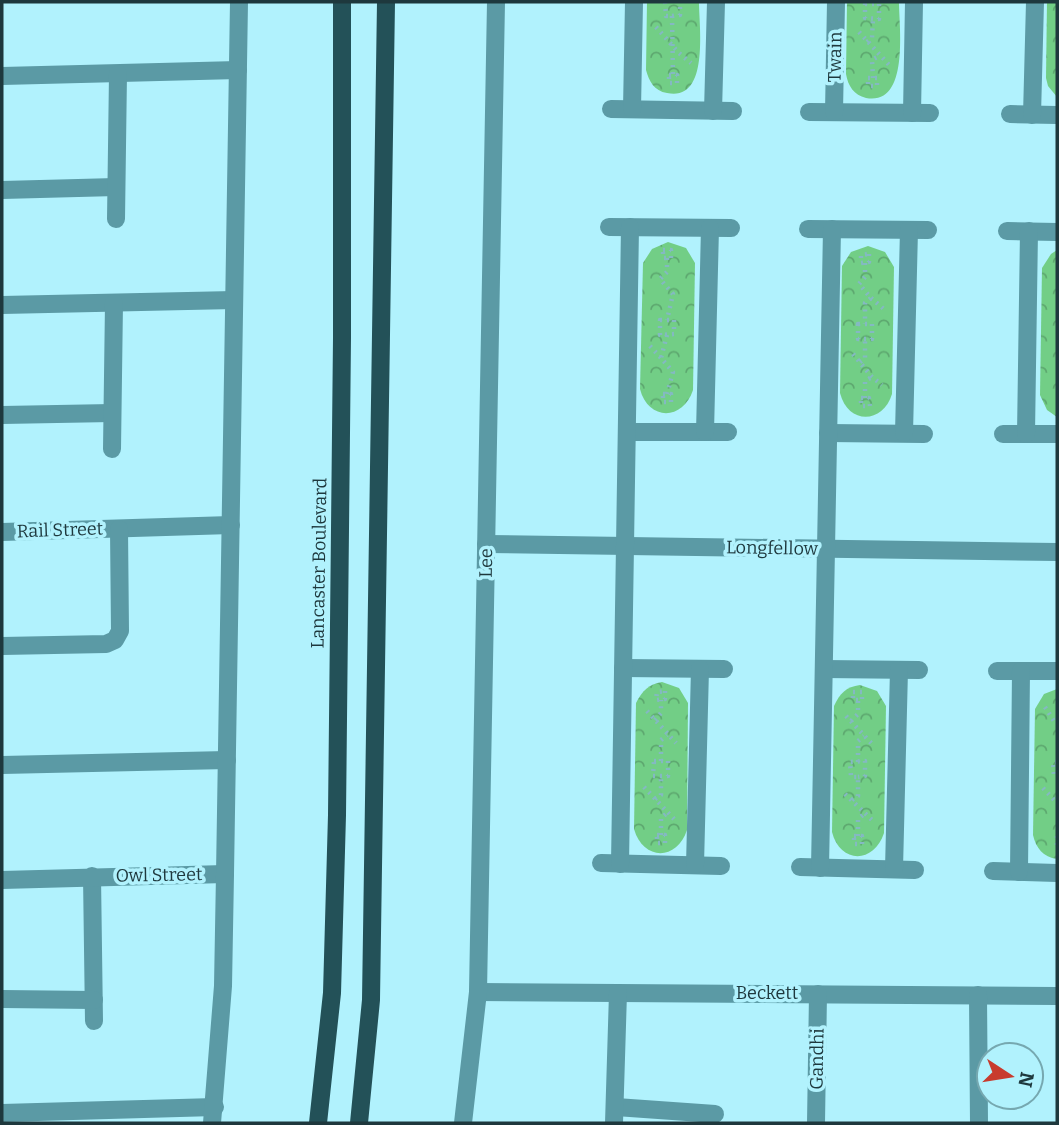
<svg xmlns="http://www.w3.org/2000/svg" width="1059" height="1125" font-family="Bitter,serif">
  <style>
    .park { fill: url(#park-crowns) }
    .lines { fill: none; stroke-linecap: round; stroke-linejoin: round }
    .path { stroke: #84b9c2; stroke-width: 4.5; stroke-dasharray: 2 5; stroke-linecap: butt }
    .minor { stroke: #5b9aa5; stroke-width: 18 }
    .major { stroke: #235158; stroke-width: 18 }
    .labels { text-anchor: middle; stroke-width: 7; stroke-linejoin: round; paint-order: stroke }
    .street-label { font-size: 18px; fill: #1e383d; stroke: #b1f2fd }
  </style>
  <defs>
    <pattern id="park-crowns" width="20" height="18" patternUnits="userSpaceOnUse" patternTransform="scale(1.75)"><rect width="20" height="18" fill="#72ce86"/><path d="M2 6a3 3 0 1 1 6 0M12 15a3 3 0 1 1 6 0" fill="none" stroke="#5da86f"/></pattern>
  </defs>
  <rect width="100%" height="100%" fill="#b1f2fd"/>
  <g class="park">
    <path d="M647 2H699C699 27 710 102 667 93 654 91 649 81 646 70Z"/>
    <path d="M847 2H899C899 27 910 106 866 98 854 95 848 86 846 74Z"/>
    <polygon points="1047,2 1057,2 1057,97 1048,86 1046,78"/>
    <path d="M668 242 686 248 695 263 693 390C683 421 648 421 640 389L643 263 652 249Z"/>
    <path d="M868 246 885 252 894 267 892 394C883 424 848 425 840 393L842 266 851 252Z"/>
    <polygon points="1057,250 1057,417 1047,410 1040,395 1042,268 1051,254"/>
    <path d="M662 682 679 688 688 703 687 830C677 861 643 861 634 829L636 703C642 691 649 684 662 682Z"/>
    <path d="M860 685 877 691 886 706 884 833C874 864 840 864 832 832L834 706C840 693 846 687 860 685Z"/>
    <path d="M1057 689V859C1043 857 1036 848 1033 835L1035 709 1044 694Z"/>
  </g>
  <g class="lines">
    <g class="path">
      <polyline points="665,2 666,16 672,16"/>
      <polygon points="865,4 879,4 879,19 865,18"/>
      <polyline points="672,16 673,75"/>
      <polyline points="672,16 680,15 680,2"/>
      <polyline points="656,27 679,53 691,63"/>
      <polyline points="859,32 891,67"/>
      <polyline points="867,42 872,38 873,19"/>
      <rect x="669" y="75" width="8" height="8"/>
      <rect x="868" y="78" width="9" height="8"/>
      <polyline points="873,78 872,60 879,56"/>
      <rect x="663" y="250" width="8" height="8"/>
      <polygon points="869,254 869,262 861,263 861,255"/>
      <polyline points="667,258 667,272 660,279 673,294 667,320"/>
      <polyline points="865,263 865,277 859,284 871,298 865,303 865,324"/>
      <polyline points="871,298 885,310"/>
      <polygon points="660,320 674,320 674,334 660,335"/>
      <rect x="858" y="324" width="14" height="15"/>
      <polyline points="667,335 661,358 673,372 667,394"/>
      <polyline points="650,346 661,358"/>
      <polyline points="853,354 872,377 882,385"/>
      <polyline points="860,362 865,358 865,339"/>
      <rect x="663" y="394" width="8" height="8"/>
      <polygon points="861,398 869,398 870,406 861,406"/>
      <polyline points="865,398 865,381 872,377"/>
      <polygon points="665,691 665,699 656,700 657,692"/>
      <rect x="853" y="692" width="9" height="8"/>
      <polyline points="1045,707 1054,721"/>
      <polyline points="647,711 676,743"/>
      <polyline points="846,716 873,745"/>
      <polyline points="655,720 661,713 661,700"/>
      <polyline points="851,721 858,714 858,700"/>
      <polygon points="654,761 668,761 668,776 653,776"/>
      <polyline points="661,761 661,740 667,735"/>
      <polyline points="858,762 858,741 864,736"/>
      <polyline points="1057,762 1053,762 1054,777 1057,777"/>
      <polyline points="644,787 674,819"/>
      <polyline points="1043,788 1057,803"/>
      <polyline points="845,794 872,820"/>
      <polyline points="655,799 661,795 661,776"/>
      <polyline points="852,800 858,796 858,777 851,777 850,762 865,761 865,776 858,777"/>
      <rect x="657" y="835" width="8" height="8"/>
      <polyline points="661,835 661,818 667,813"/>
      <rect x="854" y="836" width="8" height="8"/>
      <polyline points="858,836 858,819 864,814"/>
      <polyline points="1057,836 1057,845"/>
    </g>
    <g class="minor">
      <polyline points="2,76 238,70"/>
      <polyline points="611,109 733,111"/>
      <polyline points="632,109 634,2"/>
      <polyline points="713,111 716,2"/>
      <polyline points="809,112 930,113"/>
      <polyline points="834,112 836,2"/>
      <polyline points="912,113 914,2"/>
      <polyline points="1010,114 1057,115"/>
      <polyline points="1032,115 1035,2"/>
      <polyline points="2,190 116,187"/>
      <polyline points="116,219 118,74"/>
      <polyline points="609,227 731,228"/>
      <polyline points="808,229 928,230"/>
      <polyline points="1007,231 1057,232"/>
      <polyline points="2,305 234,300"/>
      <polyline points="2,415 112,413"/>
      <polyline points="627,432 728,432"/>
      <polyline points="705,432 710,228"/>
      <polyline points="828,433 924,434"/>
      <polyline points="904,433 909,230"/>
      <polyline points="1003,434 1057,434"/>
      <polyline points="1026,434 1029,231"/>
      <polyline points="112,449 114,303"/>
      <polyline points="2,532 231,525"/>
      <polyline points="486,544 1057,552"/>
      <polyline points="2,646 106,644 115,640 120,631 119,529"/>
      <polyline points="623,668 724,669"/>
      <polyline points="824,669 919,670"/>
      <polyline points="997,671 1057,671"/>
      <polyline points="2,765 227,760"/>
      <polyline points="601,863 721,866"/>
      <polyline points="620,864 630,227"/>
      <polyline points="695,865 700,669"/>
      <polyline points="800,867 915,870"/>
      <polyline points="820,868 832,229"/>
      <polyline points="894,869 899,670"/>
      <polyline points="993,871 1057,873"/>
      <polyline points="1019,872 1021,671"/>
      <polyline points="92,876 94,1021"/>
      <polyline points="2,880 225,874"/>
      <polyline points="478,992 1057,996"/>
      <polyline points="978,995 979,1123"/>
      <polyline points="2,999 94,1000"/>
      <polyline points="616,1107 715,1114"/>
      <polyline points="2,1113 215,1107"/>
      <polyline points="212,1123 223,986 225,874 239,2"/>
      <polyline points="463,1123 478,992 496,2"/>
      <polyline points="614,1123 618,993"/>
      <polyline points="816,1123 818,994"/>
    </g>
    <g class="major">
      <polyline points="318,1123 332,993 337,815 342,338 342,2"/>
      <polyline points="359,1123 371,1000 386,2"/>
    </g>
  </g>
  <g class="labels">
    <g class="street-label">
      <text transform="translate(835 57) rotate(-89)" y="6">Twain</text>
      <text transform="translate(60 530) rotate(-2)" y="6">Rail Street</text>
      <text transform="translate(772 548) rotate(1)" y="6">Longfellow</text>
      <text transform="translate(319 563) rotate(-89)" y="6">Lancaster Boulevard</text>
      <text transform="translate(486 563) rotate(-89)" y="6">Lee</text>
      <text transform="translate(159 875) rotate(-1)" y="6">Owl Street</text>
      <text x="767" y="999">Beckett</text>
      <text transform="translate(817 1059) rotate(-89)" y="6">Gandhi</text>
    </g>
  </g>
  <rect width="1059" height="1125" fill="none" stroke="#1e383d" stroke-width="7"/>
  <g transform="translate(1010 1076) rotate(102)"><circle r="33" fill="#b1f2fd" stroke="#76a8b0" stroke-width="2"/>
  <path d="M0-5L12 26L0 18L-12 26Z" fill="#c83b2e"/>
  <text y="-10" font-size="19" font-weight="bold" text-anchor="middle" fill="#1e383d">N</text>
  </g>
</svg>
